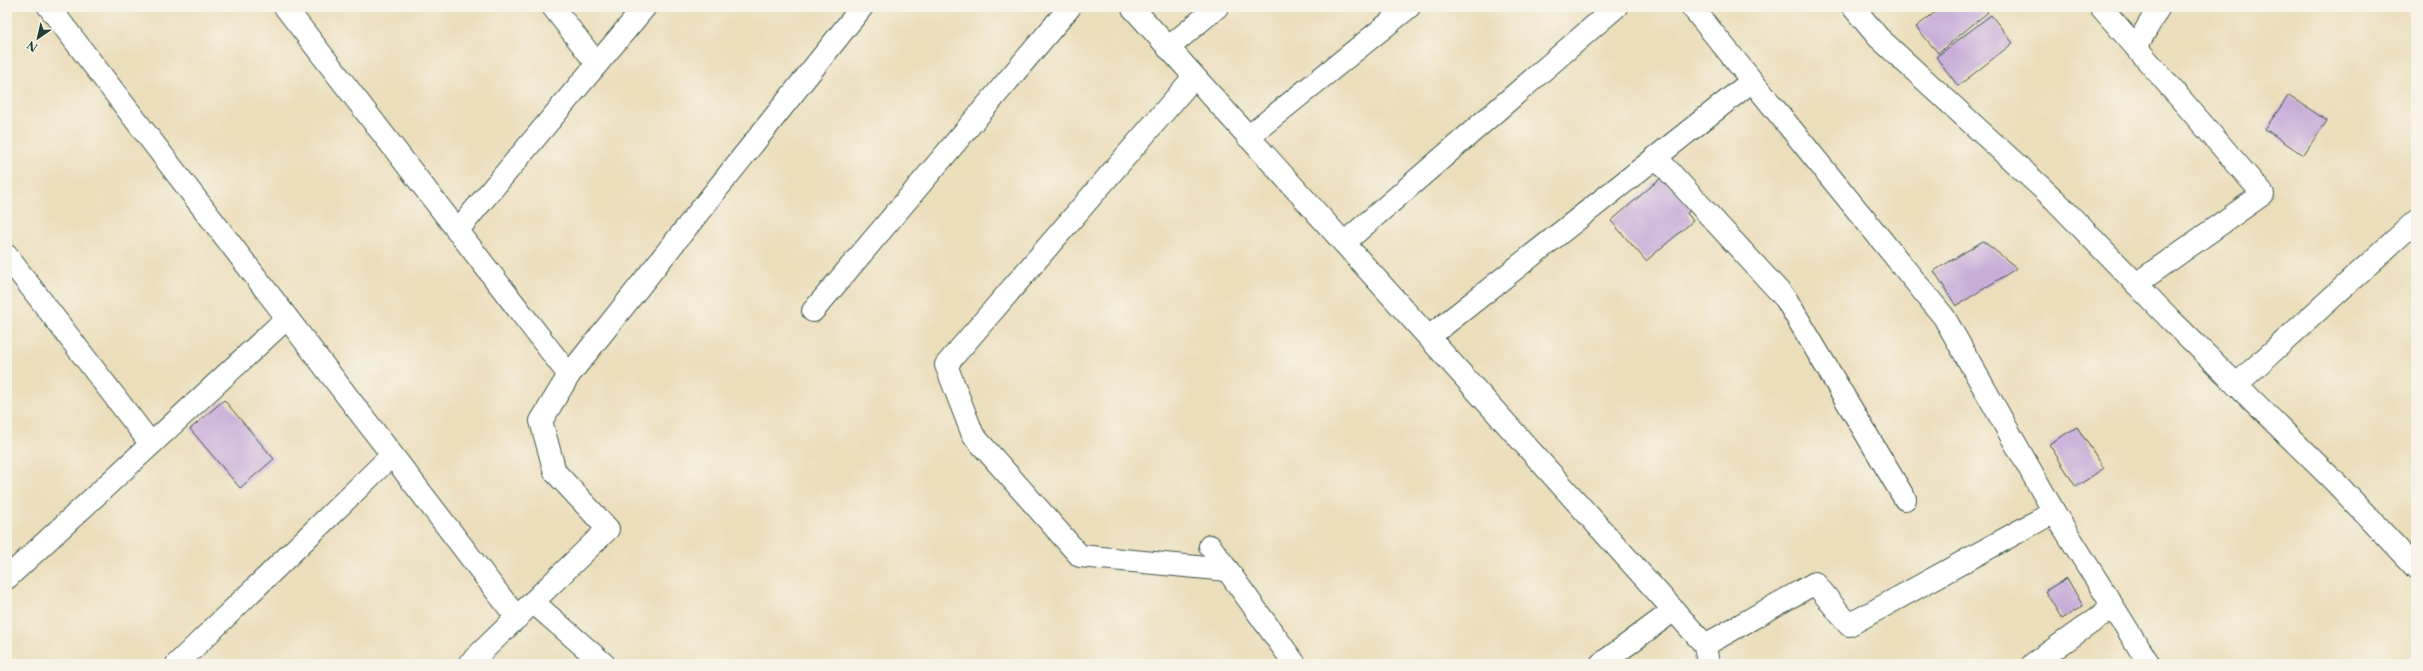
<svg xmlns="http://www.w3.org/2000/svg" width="2423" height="671" font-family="'Libre Caslon Text',serif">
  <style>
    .building { fill: #c7aed9 }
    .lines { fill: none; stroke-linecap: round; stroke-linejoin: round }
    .minor-casing { stroke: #3e5548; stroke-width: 24 }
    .minor { stroke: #fff; stroke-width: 22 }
  </style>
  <rect width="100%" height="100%" fill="#f7f3e8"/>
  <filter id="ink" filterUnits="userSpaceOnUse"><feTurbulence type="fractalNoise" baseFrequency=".025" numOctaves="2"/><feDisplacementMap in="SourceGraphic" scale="8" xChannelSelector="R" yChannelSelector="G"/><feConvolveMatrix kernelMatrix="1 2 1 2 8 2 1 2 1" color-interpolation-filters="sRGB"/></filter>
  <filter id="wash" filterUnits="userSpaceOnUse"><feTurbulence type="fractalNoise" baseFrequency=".012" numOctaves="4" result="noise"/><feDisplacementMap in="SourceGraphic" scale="16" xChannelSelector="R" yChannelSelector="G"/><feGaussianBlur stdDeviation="0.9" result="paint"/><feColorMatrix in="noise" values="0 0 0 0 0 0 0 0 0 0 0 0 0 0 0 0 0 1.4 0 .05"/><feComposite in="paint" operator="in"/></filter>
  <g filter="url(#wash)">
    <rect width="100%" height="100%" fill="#ebdebb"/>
    <g id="blocks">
      <g class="building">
        <polygon points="1942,7 1984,7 1988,12 1938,53 1916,27"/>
        <polygon points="1991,15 2013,43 1958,86 1936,57"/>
        <polygon points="2289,95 2327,121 2303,155 2265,129"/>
        <polygon points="1663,176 1692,209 1687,213 1693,221 1646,261 1611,221"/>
        <polygon points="1983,241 2017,268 1956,306 1934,271"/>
        <polygon points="224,400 274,459 240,488 190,429"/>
        <polygon points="2077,427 2104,468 2076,487 2049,444"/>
        <polygon points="2067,578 2083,606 2062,619 2045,591"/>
      </g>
    </g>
  </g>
  <g filter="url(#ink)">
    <use href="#blocks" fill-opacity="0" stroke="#3e5548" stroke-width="1"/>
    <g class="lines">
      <g class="minor-casing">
        <g id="minor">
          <polyline points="49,7 517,618"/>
          <polyline points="285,7 569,375"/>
          <polyline points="553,7 597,64"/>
          <polyline points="1132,7 1705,645 1708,664"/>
          <polyline points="1692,7 1944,317 2054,512 2149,664"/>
          <polyline points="1853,7 1878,37 2055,200 2170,319 2336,483 2416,568"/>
          <polyline points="2101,7 2263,194 2136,284"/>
          <polyline points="2136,47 2159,7"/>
          <polyline points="1168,48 1217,7"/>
          <polyline points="1194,77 946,365 973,435 1080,556 1228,570"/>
          <polyline points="1248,137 1409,7"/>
          <polyline points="1656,157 1786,299 1905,499"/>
          <polyline points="457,231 645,7"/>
          <polyline points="1344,243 1616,7"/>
          <polyline points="7,256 151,444"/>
          <polyline points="813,311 1070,7"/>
          <polyline points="1429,337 1752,81"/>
          <polyline points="2236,385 2416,221"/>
          <polyline points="1210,546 1295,664"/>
          <polyline points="7,578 287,318"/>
          <polyline points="533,602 604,664"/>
          <polyline points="1705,645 1815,583 1849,625 2054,512"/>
          <polyline points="177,664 392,455"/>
          <polyline points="469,664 608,529 555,472 541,421 569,375 862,7"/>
          <polyline points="1601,664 1674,610"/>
          <polyline points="2033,664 2113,607"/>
        </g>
      </g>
      <use href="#minor" class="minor"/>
    </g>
  </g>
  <rect width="2423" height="671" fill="none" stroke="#f7f3e8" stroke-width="24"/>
  <g transform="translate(38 38) rotate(214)" stroke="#f7f3e8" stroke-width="3" paint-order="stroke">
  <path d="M0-3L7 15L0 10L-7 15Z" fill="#1f3d34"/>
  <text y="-6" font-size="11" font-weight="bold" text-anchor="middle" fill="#1f3d34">N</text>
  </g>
</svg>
